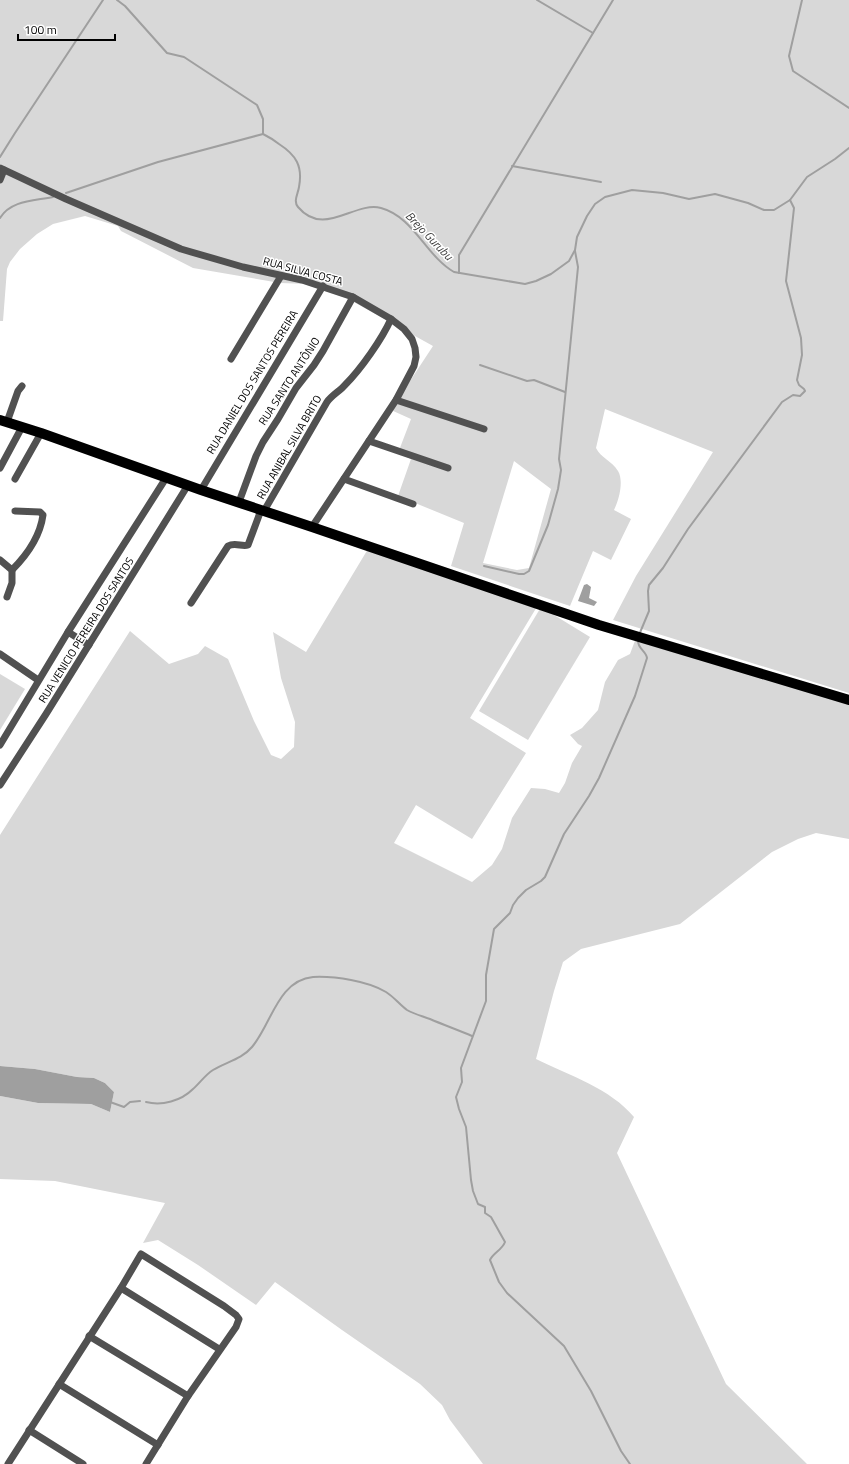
<svg xmlns="http://www.w3.org/2000/svg" width="849" height="1464" font-family="'Titillium Web',sans-serif">
  <style>
    .green { fill: #d8d8d8; fill-rule: evenodd }
    .water { fill: #9f9f9f }
    .lines { fill: none; stroke-linecap: round; stroke-linejoin: round }
    .stream { stroke: #9f9f9f; stroke-width: 2 }
    .minor { stroke: #515151; stroke-width: 7 }
    .primary { stroke: #000; stroke-width: 10 }
    .labels { text-anchor: middle; stroke-width: 3; stroke-linejoin: round; paint-order: stroke }
    .street-label { font-size: 11px; fill: #000; stroke: #fff }
    .water-label { font-size: 12px; font-style: italic; fill: #404040; stroke: #fff }
  </style>
  <rect width="100%" height="100%" fill="#fff"/>
  <g class="green">
    <path d="M0 0H849V693L613 620 636 576 713 452 605 409 596 448C601 458 612 461 618 471 624 481 619 500 614 510L631 519 611 560 593 551 570 606 451 566 464 523 398 496 411 459 398 453 411 419 391 410 433 346 316 281 309 284 280 283 193 268 121 231 118 226 85 216 53 224 37 234 20 249 10 262 7 269 3 321H0ZM514 461 551 489 529 568 517 570 483 563Z"/>
    <path d="M368 549 538 605 470 718 526 753 472 839 416 805 394 843 472 882 492 865 502 849 512 818 531 788 545 789 559 793 565 783 572 763 582 746 578 744 570 735 582 728 598 710 605 682 618 660 630 654 636 638 849 704V839L816 833 798 839 772 852 680 924 581 949 563 962 554 991 536 1059C569 1075 611 1089 634 1117L617 1153 726 1384 807 1464H483L450 1420 442 1405 420 1384 342 1330 275 1282 256 1305 198 1265 158 1240 143 1243 165 1203 55 1181 0 1179V1096L38 1103 91 1104 110 1112 114 1092 105 1083 94 1078 77 1077 35 1069 0 1066V835L130 631 169 664 198 654 205 646 228 659 254 721 271 755 281 759 294 747 295 722 281 678 273 632 306 652Z"/>
    <polygon points="541,607 590,637 528,740 479,711"/>
    <polygon points="0,674 25,689 0,730"/>
  </g>
  <g class="water">
    <polygon points="587,584 591,587 589,598 597,602 594,606 578,601 584,585"/>
    <polygon points="0,1066 35,1069 77,1077 94,1078 105,1083 114,1092 110,1112 91,1104 38,1103 0,1096"/>
  </g>
  <g class="lines">
    <g class="stream">
      <polyline points="117,0 125,6 167,53 184,57 257,105 263,119 263,134"/>
      <polyline points="537,0 593,33"/>
      <polyline points="802,0 789,56 793,71 849,108"/>
      <path d="M263 134C269 137 274 140 279 144 296 155 303 166 299 187 298 194 293 201 298 207 324 238 354 201 381 208 414 217 426 256 454 272L525 284 536 281 551 274 569 261 575 250 577 237 587 216 595 204 605 197 632 190 663 193 689 199 715 194 748 203 764 210H774L790 200 807 177 835 159 849 148"/>
      <polyline points="0,157 15,133 103,0"/>
      <polyline points="512,166 601,182"/>
      <polyline points="66,193 158,162 263,134"/>
      <path d="M0 218C11 200 34 201 53 197"/>
      <polyline points="459,273 459,255 613,0"/>
      <polyline points="480,365 527,381 534,380 565,392"/>
      <polyline points="484,566 519,574 524,574 529,571 548,525 558,489 561,470 559,459 578,267 575,251"/>
      <polyline points="639,635 649,611 648,591 649,585 663,568 688,529 782,402 793,395 800,396 805,391 804,389 799,385 797,380 802,355 801,338 786,281 794,208 790,200"/>
      <polyline points="110,1102 124,1107 130,1102 140,1101"/>
      <path d="M146 1102C162 1106 181 1101 193 1089 200 1083 205 1075 213 1070 226 1062 242 1059 252 1047 271 1025 278 980 313 977 335 976 368 981 386 992 394 997 400 1005 407 1010 414 1014 422 1016 430 1019 444 1025 458 1030 472 1036"/>
      <path d="M630 1464 621 1451 591 1391 564 1346 507 1293 499 1282 490 1260C493 1253 502 1250 505 1242L491 1217 485 1213V1207L478 1204 473 1191 471 1180 466 1127 459 1109 456 1097 462 1082 461 1068 486 1001V975L494 929 510 913 513 905 518 898 526 890 541 881 545 877 564 834 589 796 599 778 635 696 647 658C646 651 638 649 638 641"/>
    </g>
    <g class="minor">
      <polyline points="0,168 66,199 181,249 243,267 302,280 353,297 391,319 404,329 412,339 415,348 416,357 414,366 396,400 312,527"/>
      <polyline points="0,180 4,170"/>
      <polyline points="231,359 281,276"/>
      <polyline points="396,400 484,429"/>
      <polyline points="7,422 18,391 22,386"/>
      <polyline points="369,441 448,468"/>
      <polyline points="0,468 22,427"/>
      <polyline points="15,479 41,433"/>
      <polyline points="344,479 413,504"/>
      <polyline points="201,490 323,286"/>
      <polyline points="239,502 256,456 263,442 278,419 296,388 314,365 323,351 353,297"/>
      <path d="M264 511 327 402C332 395 340 391 345 385 361 369 382 339 391 319"/>
      <polyline points="0,560 12,570 12,583 7,597"/>
      <path d="M12 570C27 555 40 537 43 515L40 512 15 511"/>
      <path d="M191 603 228 546C235 542 242 547 248 545L261 510"/>
      <polyline points="68,632 89,645"/>
      <polyline points="0,654 38,680"/>
      <polyline points="0,745 68,632 166,478"/>
      <polyline points="0,785 46,714 188,485"/>
      <polyline points="121,1288 219,1349"/>
      <polyline points="89,1336 188,1396"/>
      <polyline points="59,1384 158,1445"/>
      <polyline points="29,1430 83,1464"/>
      <polyline points="8,1464 121,1288 141,1254 224,1306 236,1315 239,1319 236,1327 188,1396 146,1464"/>
    </g>
    <polyline class="primary" points="0,420 41,433 201,490 312,527 599,625 849,700"/>
  </g>
  <g class="labels">
    <g class="street-label">
      <text transform="translate(303 271) rotate(15)" y="4">RUA SILVA COSTA</text>
      <text transform="translate(289 381) rotate(-57)" y="4">RUA SANTO ANTÔNIO</text>
      <text transform="translate(252 382) rotate(-59)" y="4">RUA DANIEL DOS SANTOS PEREIRA</text>
      <text transform="translate(289 447) rotate(-60)" y="4">RUA ANIBAL SILVA BRITO</text>
      <text transform="translate(86 630) rotate(-58)" y="4">RUA VENICIO PEREIRA DOS SANTOS</text>
    </g>
    <g class="water-label">
      <text transform="translate(429 236) rotate(46)" y="4">Brejo Gurubu</text>
    </g>
  </g>
  <path d="M18 34v6h97v-6" fill="none" stroke="#000000" stroke-width="2"/>
  <text x="24" y="34" font-size="12" fill="#000000" stroke="#ffffff" stroke-width="3" paint-order="stroke">100 m</text>
</svg>
